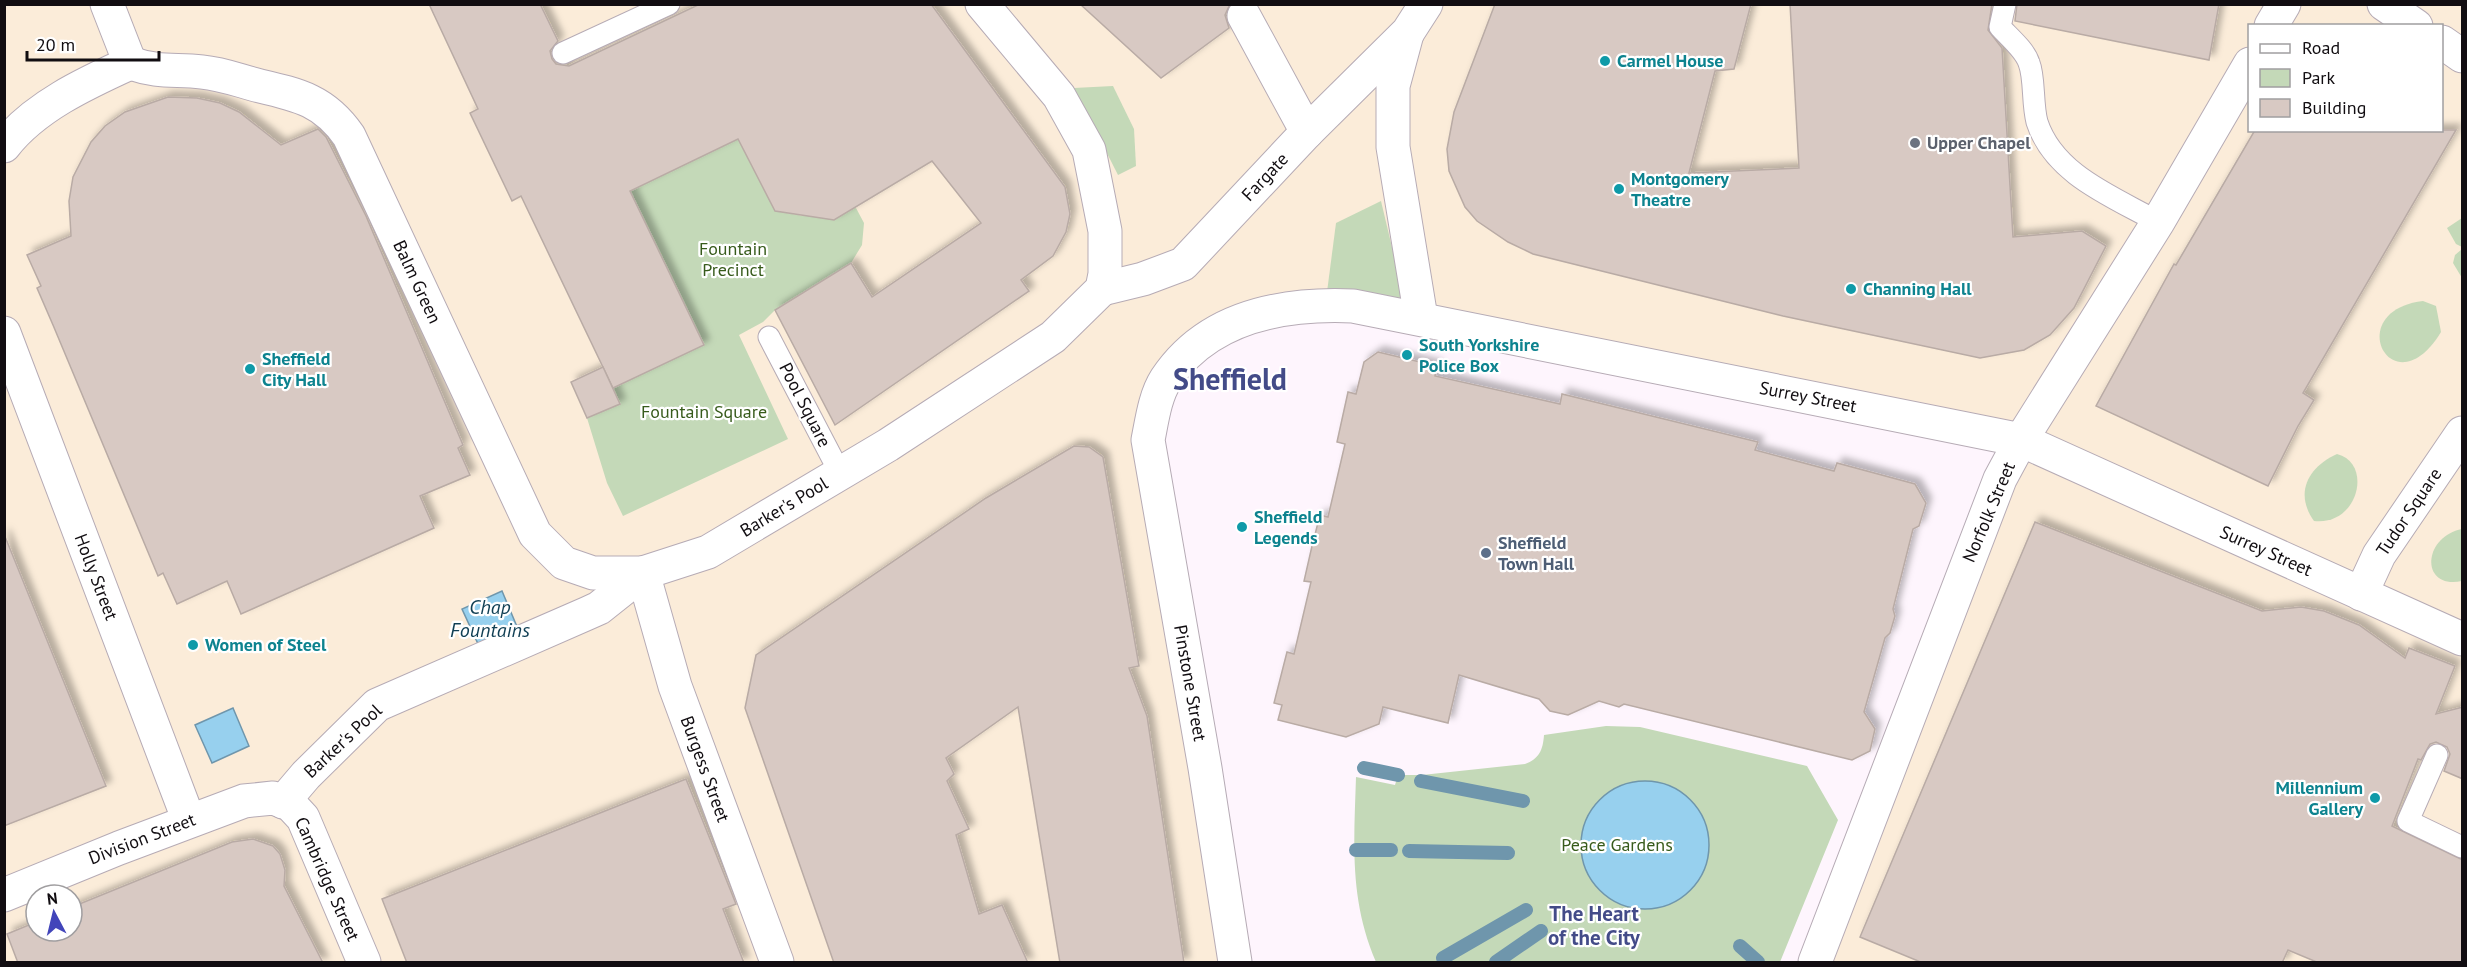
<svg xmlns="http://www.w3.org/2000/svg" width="2467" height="967" font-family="'PT Sans',sans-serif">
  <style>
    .commercial { fill: #fbecd9; fill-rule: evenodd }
    .green { fill: #c4d9b8 }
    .water { fill: #97d0ee; stroke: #6f96ac; stroke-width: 1.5 }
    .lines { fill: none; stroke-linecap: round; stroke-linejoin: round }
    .stream { stroke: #6f96ac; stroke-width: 14 }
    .building { fill: #d8c9c3; stroke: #b9aba5; stroke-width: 1.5; filter: url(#shadow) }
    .lane-casing { stroke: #b6abb5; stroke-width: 23 }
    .street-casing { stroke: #b6abb5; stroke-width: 35 }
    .lane { stroke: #fff; stroke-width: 21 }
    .street { stroke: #fff; stroke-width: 33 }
    .culture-dot { fill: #0f9aa8; stroke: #fff; stroke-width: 2 }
    .worship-dot { fill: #6b7280; stroke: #fff; stroke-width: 2 }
    .service-dot { fill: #5c6f8a; stroke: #fff; stroke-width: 2 }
    .labels { text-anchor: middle; stroke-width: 4.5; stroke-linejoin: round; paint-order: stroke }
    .culture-label { font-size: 18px; font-weight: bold; fill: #0d838f; stroke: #fff; text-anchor: start }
    .worship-label { font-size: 18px; font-weight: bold; fill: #5b616d; stroke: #fff; text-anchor: start }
    .street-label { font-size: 18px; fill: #110d11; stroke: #fff }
    .park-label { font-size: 18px; fill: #375b1b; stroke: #fff }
    .service-label { font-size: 18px; font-weight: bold; fill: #4e5e75; stroke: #fff; text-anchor: start }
    .water-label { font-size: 20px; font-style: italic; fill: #103f54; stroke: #fff }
    .quarter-label { font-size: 21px; font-weight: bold; fill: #434b88; stroke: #fff }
    .town-label { font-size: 30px; font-weight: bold; fill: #434b88; stroke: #fff }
  </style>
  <defs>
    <filter id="shadow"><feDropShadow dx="5.5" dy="-5.5" stdDeviation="3" flood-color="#0004"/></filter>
  </defs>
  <rect width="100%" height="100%" fill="#fef5fd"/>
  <path class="commercial" d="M5 5H2462V962H1815L2021 440 1430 321 1244 319 1156 403 1235 962H5ZM2250 26H2442V130H2250ZM36 895H72V931H36Z"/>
  <g class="green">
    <polygon points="1113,86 1134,129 1136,166 1118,175 1074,88"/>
    <polygon points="738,139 775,211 804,216 848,193 864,223 862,245 851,263 775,310 763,322 739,335 788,439 623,516 607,483 587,418 620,404 613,388 704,344 630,191"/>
    <polygon points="1381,201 1405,302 1327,292 1336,223"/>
    <polygon points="2462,218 2462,247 2456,244 2447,228"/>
    <polygon points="2462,249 2462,278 2453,263 2455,255"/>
    <path d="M2423 301 2436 306 2441 332C2393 411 2340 311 2423 301Z"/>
    <path d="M2337 454C2373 463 2359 526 2314 521 2294 493 2308 467 2337 454Z"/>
    <path d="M2462 529V581C2420 590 2422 537 2462 529Z"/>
    <path d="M1606 726 1640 727 1807 766 1838 820 1780 962H1376C1349 899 1354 843 1356 777L1395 785 1398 775H1422L1525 764C1539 759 1543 750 1544 735Z"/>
  </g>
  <g class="water">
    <polygon points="502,591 518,629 479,646 462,609"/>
    <polygon points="233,708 249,746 212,763 195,725"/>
    <circle cx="1645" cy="845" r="64"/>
  </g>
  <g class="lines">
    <g class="stream">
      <polyline points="1364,768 1398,775"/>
      <polyline points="1421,781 1523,801"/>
      <polyline points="1356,850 1391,850"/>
      <polyline points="1409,851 1508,853"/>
      <polyline points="1740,946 1758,962"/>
      <polyline points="1443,958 1526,910"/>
      <polyline points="1496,962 1541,931"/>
    </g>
  </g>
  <g class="building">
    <polygon points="429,4 540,4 558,41 550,51 552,59 556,64 569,66 700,4 931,4 1065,187 1070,214 1066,232 1053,256 1021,280 1029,291 835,425 775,310 851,263 872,297 981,223 932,161 834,220 775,211 738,139 630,191 704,345 613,388 521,196 512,201 470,113 478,109"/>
    <polygon points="1080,4 1230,4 1225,15 1229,28 1161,78"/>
    <polygon points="1495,4 1751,4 1734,69 1715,71 1689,173 1799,168 1790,4 1992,4 1988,30 2002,48 2013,237 2082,231 2106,246 2074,308 2050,335 2024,350 1980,358 1783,316 1533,254 1508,242 1477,221 1465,207 1449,171 1447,149 1454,112"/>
    <polygon points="2017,4 2219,4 2209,60 2015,21"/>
    <polygon points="168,97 197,98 220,103 239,112 281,145 318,129 326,137 366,216 463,445 458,448 470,475 420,496 434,528 241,614 227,581 177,604 163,573 158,576 53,325 37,288 41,286 27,255 71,236 69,201 73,177 91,142 105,126 125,112"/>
    <polygon points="2255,130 2456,130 2303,393 2314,400 2298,426 2268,486 2096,406 2174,264 2176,265"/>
    <polygon points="1378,352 1437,366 1435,376 1560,404 1562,394 1758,442 1755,450 1834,471 1837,463 1915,484 1926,503 1919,526 1913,529 1893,609 1895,616 1890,633 1885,638 1864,712 1875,729 1870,751 1852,760 1624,704 1619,707 1599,701 1568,715 1550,711 1539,699 1459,675 1448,723 1383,707 1379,724 1346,737 1278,720 1282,705 1274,703 1287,652 1294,654 1311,582 1304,581 1312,546 1320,515 1328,517 1345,444 1337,442 1348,392 1356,394 1364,362"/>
    <polygon points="603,367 620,404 587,418 571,382"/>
    <polygon points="1074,446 1089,447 1103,457 1139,666 1129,668 1147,716 1184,963 1060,963 1018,707 946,758 954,774 947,781 969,829 956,835 979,914 1002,905 1028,963 834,963 745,708 756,655 986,498"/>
    <polygon points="2035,522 2262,611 2301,607 2324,611 2359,625 2405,658 2409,648 2455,666 2436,714 2463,707 2463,779 2444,771 2450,754 2447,747 2436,742 2430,744 2421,760 2418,759 2392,826 2463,860 2463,963 2319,963 2288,950 2282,963 1923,963 1860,937"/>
    <polygon points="4,534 106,786 4,826"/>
    <polygon points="686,779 736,904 723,909 744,963 407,963 382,899"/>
    <polygon points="253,839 273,846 280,854 285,870 284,886 323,963 18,963 7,934 36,922 36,931 72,931 72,907 232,842"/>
  </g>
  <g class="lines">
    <g class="lane-casing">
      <g id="lane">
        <path d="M2005 4 2000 27C2009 37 2025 50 2029 63 2035 78 2032 103 2037 122 2054 175 2114 197 2158 222"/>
        <polyline points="563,53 669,4"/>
        <polyline points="769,337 840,473"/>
        <polyline points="2437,755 2408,821 2462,847"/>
      </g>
    </g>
    <g class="street-casing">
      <g id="street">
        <polyline points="107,4 130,63"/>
        <polyline points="2384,4 2416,26"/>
        <polyline points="1244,16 1307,132"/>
        <polyline points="2271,26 2284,4"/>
        <polyline points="1407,34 1393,86 1393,147 1421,318"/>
        <polyline points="2442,42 2462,56"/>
        <path d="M130 63C159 73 174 69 202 72 223 74 240 81 260 86 299 95 325 101 349 136L535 534 564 563 593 573H643"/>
        <path d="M4 146C34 107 86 83 130 63"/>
        <polyline points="1102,289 1143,279 1183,264 1307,132 1408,32 1426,4"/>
        <polyline points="4,333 189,821"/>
        <polyline points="643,573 675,686 777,962"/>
        <polyline points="2361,594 2379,555 2462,433"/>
        <polyline points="283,802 306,775 377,705 588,613 599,608 643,573 708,552 888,445 1053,337 1102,289 1105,274 1105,231 1089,150 1059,96 982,4"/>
        <polyline points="4,895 119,848 244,801 273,798 290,804 303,818 364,962"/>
        <path d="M1235 962 1205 768 1148 440C1152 420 1155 396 1166 379 1208 316 1284 303 1353 306L2021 440 2462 639"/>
        <polyline points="1815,962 2000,479 2021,440 2158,222 2250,64"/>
      </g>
    </g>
    <use href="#lane" class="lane"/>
    <use href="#street" class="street"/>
  </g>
  <g class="culture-dot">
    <circle cx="1605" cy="61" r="6"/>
    <circle cx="1619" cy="189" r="6"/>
    <circle cx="1851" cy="289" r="6"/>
    <circle cx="1407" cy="355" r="6"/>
    <circle cx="250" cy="369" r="6"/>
    <circle cx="1242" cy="527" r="6"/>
    <circle cx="193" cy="645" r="6"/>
    <circle cx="2375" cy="798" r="6"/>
  </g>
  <circle class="worship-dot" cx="1915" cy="143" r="6"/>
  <circle class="service-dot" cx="1486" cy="553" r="6"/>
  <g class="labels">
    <g class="culture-label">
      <text x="1617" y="67">Carmel House</text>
      <text x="1631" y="185">Montgomery<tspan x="1631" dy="21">Theatre</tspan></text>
      <text x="1863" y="295">Channing Hall</text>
      <text x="1419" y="351">South Yorkshire<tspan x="1419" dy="21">Police Box</tspan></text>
      <text x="262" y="365">Sheffield<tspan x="262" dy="21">City Hall</tspan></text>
      <text x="1254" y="523">Sheffield<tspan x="1254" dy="21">Legends</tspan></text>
      <text x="205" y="651">Women of Steel</text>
      <text x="2363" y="794" text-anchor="end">Millennium<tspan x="2363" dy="21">Gallery</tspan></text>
    </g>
    <g class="worship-label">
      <text x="1927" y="149">Upper Chapel</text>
    </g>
    <g class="street-label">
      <text transform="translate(1265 177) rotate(-47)" y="6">Fargate</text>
      <text transform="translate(417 282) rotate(65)" y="6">Balm Green</text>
      <text transform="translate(1808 397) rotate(11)" y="6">Surrey Street</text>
      <text transform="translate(805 405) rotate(63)" y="6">Pool Square</text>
      <text transform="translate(784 507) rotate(-31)" y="6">Barker's Pool</text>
      <text transform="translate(1989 512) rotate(-67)" y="6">Norfolk Street</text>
      <text transform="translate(2409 512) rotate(-56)" y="6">Tudor Square</text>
      <text transform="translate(2266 551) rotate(24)" y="6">Surrey Street</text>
      <text transform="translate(96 577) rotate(69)" y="6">Holly Street</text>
      <text transform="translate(1190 683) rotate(80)" y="6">Pinstone Street</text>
      <text transform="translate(343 741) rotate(-43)" y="6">Barker's Pool</text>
      <text transform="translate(705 769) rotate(70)" y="6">Burgess Street</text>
      <text transform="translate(142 839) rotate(-21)" y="6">Division Street</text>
      <text transform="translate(327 879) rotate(66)" y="6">Cambridge Street</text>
    </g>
    <g class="park-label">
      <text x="733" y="255">Fountain<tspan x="733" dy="21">Precinct</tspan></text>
      <text x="704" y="418">Fountain Square</text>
      <text x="1617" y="851">Peace Gardens</text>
    </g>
    <g class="service-label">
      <text x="1498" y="549">Sheffield<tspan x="1498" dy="21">Town Hall</tspan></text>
    </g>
    <g class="water-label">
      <text x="490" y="614">Chap<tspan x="490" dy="23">Fountains</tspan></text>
    </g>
    <g class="quarter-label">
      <text x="1594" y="921">The Heart<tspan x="1594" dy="24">of the City</tspan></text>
    </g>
    <g class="town-label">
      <text x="1230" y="390">Sheffield</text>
    </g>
  </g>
  <rect width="2467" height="967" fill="none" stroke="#110d11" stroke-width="12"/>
  <rect x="2248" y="24" width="195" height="108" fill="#ffffff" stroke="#a09ea0" stroke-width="1.5"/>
  <rect x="2260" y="44" width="30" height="9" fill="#ffffff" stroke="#a09ea0" stroke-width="1.5"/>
  <text x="2302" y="54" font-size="18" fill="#110d11">Road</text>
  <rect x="2260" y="69" width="30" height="18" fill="#c4d9b8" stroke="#a09ea0" stroke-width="1.5"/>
  <text x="2302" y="84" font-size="18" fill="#110d11">Park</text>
  <rect x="2260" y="99" width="30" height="18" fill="#d8c9c3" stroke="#a09ea0" stroke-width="1.5"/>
  <text x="2302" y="114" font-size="18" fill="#110d11">Building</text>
  <g transform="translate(54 913) rotate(353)"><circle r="28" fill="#ffffff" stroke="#a09ea0" stroke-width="1.5"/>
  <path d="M0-4.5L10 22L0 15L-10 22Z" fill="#4245ba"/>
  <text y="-9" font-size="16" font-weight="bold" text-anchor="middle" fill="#110d11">N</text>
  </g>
  <path d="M27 51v9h132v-9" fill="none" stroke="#110d11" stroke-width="3"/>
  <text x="36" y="51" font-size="18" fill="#110d11" stroke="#ffffff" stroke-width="4.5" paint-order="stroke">20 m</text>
</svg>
